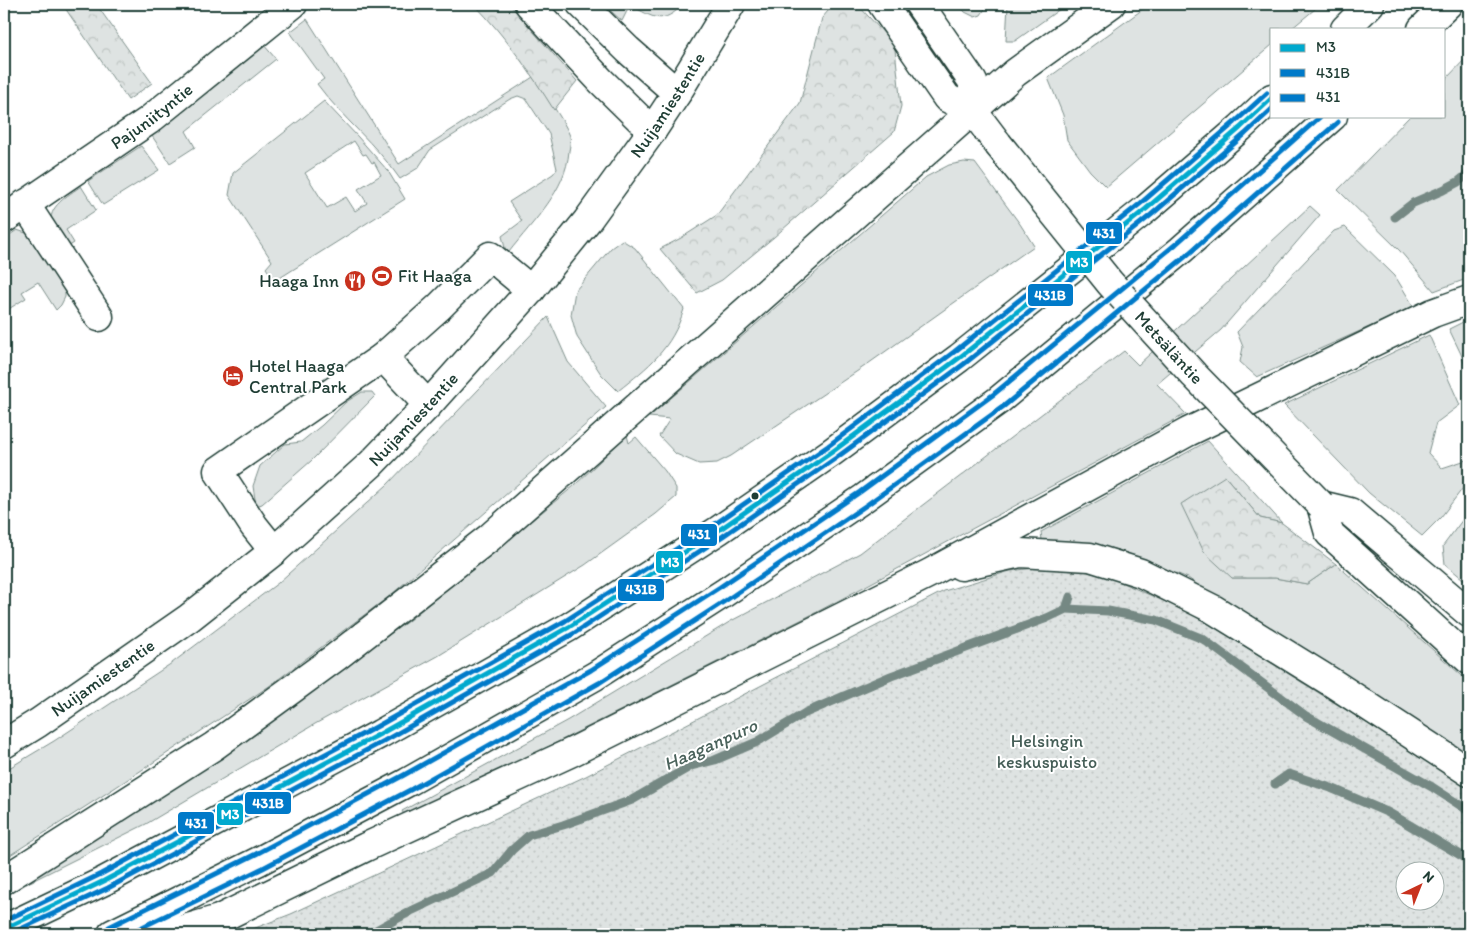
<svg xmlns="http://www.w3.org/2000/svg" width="1473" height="938" font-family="Itim,sans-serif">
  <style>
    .green { fill: #dee3e2; stroke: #7e908b; fill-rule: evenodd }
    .forest { fill: url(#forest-crowns); stroke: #7e908b }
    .park { fill: url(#park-dots); stroke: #7e908b; fill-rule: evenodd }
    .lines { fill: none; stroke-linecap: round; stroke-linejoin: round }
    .stream { stroke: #758883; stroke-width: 9 }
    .minor-casing { stroke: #1f3d34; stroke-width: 31 }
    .major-casing { stroke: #1f3d34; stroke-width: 31 }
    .highway-casing { stroke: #1f3d34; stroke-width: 31 }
    .minor { stroke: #fff; stroke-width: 28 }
    .major { stroke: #fff; stroke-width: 28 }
    .highway { stroke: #fff; stroke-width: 28 }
    .major-bridge-casing { stroke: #1f3d34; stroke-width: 31; stroke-linecap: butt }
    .major-bridge { stroke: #fff; stroke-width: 28 }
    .bus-1-casing { stroke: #fff; stroke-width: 9 }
    .bus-2-casing { stroke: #fff; stroke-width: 9 }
    .bus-3-casing { stroke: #fff; stroke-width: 9 }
    .bus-1 { stroke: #00a9ce; stroke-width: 5 }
    .bus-2 { stroke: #007ac9; stroke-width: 5 }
    .bus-3 { stroke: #007ac9; stroke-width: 5 }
    .bus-dot { fill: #1f3d34; stroke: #fff; stroke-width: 2 }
    .labels { text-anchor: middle; stroke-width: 4; stroke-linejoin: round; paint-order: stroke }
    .street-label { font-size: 18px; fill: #1f3d34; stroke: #fff }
    .poi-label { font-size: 18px; fill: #1f3d34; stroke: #fff; text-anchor: start }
    .park-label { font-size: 18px; fill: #455e57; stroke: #fff }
    .water-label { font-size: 19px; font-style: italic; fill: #4a625b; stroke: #fff }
    .line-badge { stroke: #fff; stroke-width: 2 }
    .badge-label { font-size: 14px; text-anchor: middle; font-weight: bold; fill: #fff }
  </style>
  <defs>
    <pattern id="forest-crowns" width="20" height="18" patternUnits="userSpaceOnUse" patternTransform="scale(1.25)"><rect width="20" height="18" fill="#dee3e2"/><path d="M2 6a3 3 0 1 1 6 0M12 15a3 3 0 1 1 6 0" fill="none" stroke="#bec4c2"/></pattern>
    <pattern id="park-dots" width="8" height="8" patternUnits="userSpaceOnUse" patternTransform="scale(1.25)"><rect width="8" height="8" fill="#dee3e2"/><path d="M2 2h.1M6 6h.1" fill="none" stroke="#bec4c2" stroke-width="1.8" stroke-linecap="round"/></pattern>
  </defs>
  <rect width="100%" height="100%" fill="#fff"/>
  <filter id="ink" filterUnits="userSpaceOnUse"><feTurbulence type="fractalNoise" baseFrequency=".02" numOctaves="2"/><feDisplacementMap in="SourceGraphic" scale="10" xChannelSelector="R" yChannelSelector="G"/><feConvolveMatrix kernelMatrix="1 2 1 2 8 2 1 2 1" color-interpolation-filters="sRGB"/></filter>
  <g filter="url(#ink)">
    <g class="green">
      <path d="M603 4H684C661 26 655 18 630 5L622 21Z"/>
      <polygon points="958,4 988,4 981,15 975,17 965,12"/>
      <polygon points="1008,4 1067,4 1015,41 1006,41"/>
      <polygon points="1150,4 1321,4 1291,29 1272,29 1272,45 1106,187 1090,171 1067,140 1063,115 1048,78"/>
      <path d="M307 19 399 164 533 77C544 93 563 118 570 136 571 140 570 146 569 151 566 191 533 221 509 252L505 248 502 236 522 221 509 202 553 174 557 169 549 134 526 99 518 96 510 99 430 150 418 168 400 179C376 144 342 118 317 84L324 79 290 32Z"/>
      <polygon points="263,44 276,59 186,131 195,147 170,163 152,136"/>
      <polygon points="1469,55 1469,278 1434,291 1400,251 1338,190 1410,116 1444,116 1444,81"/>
      <path d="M324 101 358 137 388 171 405 199 275 281 266 268 272 261 229 195 233 173ZM354 141 363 155 366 154 372 163 374 162 381 175 358 189 367 203 355 211 346 197 327 208 305 173Z"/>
      <polygon points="141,146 159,170 103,205 88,181"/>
      <polygon points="964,162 975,163 1020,224 1034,246 865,366 731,456 717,463 699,464 676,454 659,436 670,419 649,417 926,177 949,165"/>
      <path d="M81 186 96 210 66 230 74 243 65 249C61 242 54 233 52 225 46 207 69 195 81 186Z"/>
      <polygon points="1310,206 1320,215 1221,330 1157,384 1186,414 819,611 406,818 402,811 568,720 731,621 860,553 1124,351 1138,365"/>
      <polygon points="1345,227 1395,276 1414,307 1257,377 1240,362 1243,347 1237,332 1334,231"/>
      <polygon points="17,230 29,234 65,285 65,297 61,305 56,310 38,282 22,292 26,298 4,312 4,239"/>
      <path d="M622 240 635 248 684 309C672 349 649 366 618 391L601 374 577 337 571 315 575 291 611 248Z"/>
      <polygon points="548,317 568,362 606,407 391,595 268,687 113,789 4,859 4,771 54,741 172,663 278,583 387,485"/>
      <polygon points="1469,319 1469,379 1461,354 1449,329"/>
      <polygon points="1429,335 1460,405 1436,423 1428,453 1442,468 1469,459 1469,468 1466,484 1441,517 1422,536 1369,493 1284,405"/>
      <polygon points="362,392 372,392 375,396 311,461 262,504 256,506 253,486 260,466 285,444 301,442 322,425 346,402"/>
      <polygon points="627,435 629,443 636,437 665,471 676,488 676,497 656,514 585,565 438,656 315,724 146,824 26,884 291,706 408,621 574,486"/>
      <polygon points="1208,441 1282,523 1260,518 1225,476 1232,578 1275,578 1307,584 1336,564 1469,682 1469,757 1216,598 1188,578 1119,550 1066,541 1042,540 1041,532"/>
      <polygon points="1469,511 1469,584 1445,564 1443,546"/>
    </g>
    <g class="forest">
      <polygon points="60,4 96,4 152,83 128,100 65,8"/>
      <path d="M474 4H509L577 81 554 110C531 73 505 36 474 4Z"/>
      <polygon points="834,4 857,4 892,42 895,49 901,106 894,132 774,237 722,280 697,293 660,249 681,238 717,215 800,103 822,18"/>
      <polygon points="1225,476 1260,518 1282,523 1336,564 1307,584 1275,578 1232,578 1204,552 1181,504"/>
    </g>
    <path class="park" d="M1058 565 1109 577 1193 614 1469 787V934H240L291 914 586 776 944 591 1010 571ZM1406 870H1436V900H1406Z"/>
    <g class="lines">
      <g class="stream">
        <polyline points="1395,217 1413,203 1443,190 1458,182 1469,173"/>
        <polyline points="1066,609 1108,611 1156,620 1203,639 1306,716 1432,787 1469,811"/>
        <polyline points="1275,784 1289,774 1331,788 1389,813 1469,860"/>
        <polyline points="369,934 411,911 493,873 512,850 529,835 563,825 632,800 691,766 715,760 757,742 805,713 891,676 1047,618 1066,609 1070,597"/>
      </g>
      <g class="minor-casing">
        <g id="minor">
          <polyline points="25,204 99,317"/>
          <path id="s1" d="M4 219 148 121 293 4"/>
          <polyline points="383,357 428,405"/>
          <polyline points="274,551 254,526 218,471 383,357 439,307 490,256 531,290"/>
          <path id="s2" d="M4 744 38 723 189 618 274 551 371 464 428 405 531 290 587 221 652 131 677 93 731 4"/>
        </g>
      </g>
      <g class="major-casing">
        <g id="major">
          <polyline points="529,4 601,81 652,131"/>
          <polyline points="581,4 628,50 677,93"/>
          <polyline points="882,4 947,98 973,111 998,144"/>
          <polyline points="919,4 973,82 973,111"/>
          <polyline points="1469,613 1350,512 1321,505 1329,533 1469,660"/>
        </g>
      </g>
      <g class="highway-casing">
        <g id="highway">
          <polyline points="1345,29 1370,4"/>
          <polyline points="1422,29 1448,4"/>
          <polyline points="961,566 1020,553 1090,557 1141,573 1213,609 1331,682 1469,772"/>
          <polyline points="4,880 214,746 336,657 489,538 1015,73 1111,4"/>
          <polyline points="4,929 104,881 380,734 569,627 719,530 832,452 959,358 1146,209 1240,128 1272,98"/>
          <polyline points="112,934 259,861 408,782 595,676 724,593 864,498 999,400 1181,250 1333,116"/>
          <polyline points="168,934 219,919 366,847 572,752 930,573 1188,432 1433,313 1469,300"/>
        </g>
      </g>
      <use href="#minor" class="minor"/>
      <use href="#major" class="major"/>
      <use href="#highway" class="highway"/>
      <g class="major-bridge-casing">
        <g id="major-bridge">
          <path id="s3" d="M998 144 1110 283 1194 375 1321 505"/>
        </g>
      </g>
      <use href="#major-bridge" class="major-bridge"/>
      <g class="bus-1-casing">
        <polyline id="bus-1" points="4,929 104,881 380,734 569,627 719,530 832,452 959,358 1146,209 1240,128 1272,98"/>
      </g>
      <g class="bus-2-casing">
        <g id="bus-2">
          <polyline points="10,934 108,888 384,741 573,634 723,536 836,458 964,364 1151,215 1245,134 1272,109"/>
          <polyline points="128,934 263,868 412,789 599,683 728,599 868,504 1004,406 1186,256 1338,122"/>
        </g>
      </g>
      <g class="bus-3-casing">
        <g id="bus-3">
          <polyline points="4,921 101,874 376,727 565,621 715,524 828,446 954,352 1141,203 1235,122 1267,93"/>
          <polyline points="109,927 256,854 404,775 591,670 720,587 860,492 994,394 1176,244 1321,116"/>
        </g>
      </g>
      <use href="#bus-1" class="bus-1"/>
      <use href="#bus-2" class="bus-2"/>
      <use href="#bus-3" class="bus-3"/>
    </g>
  </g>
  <defs>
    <g id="stadium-disc" transform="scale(1.125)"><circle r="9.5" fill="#c8321e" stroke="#fff"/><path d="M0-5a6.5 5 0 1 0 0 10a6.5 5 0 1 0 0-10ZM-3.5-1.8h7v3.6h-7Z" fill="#fff"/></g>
    <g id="restaurant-disc" transform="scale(1.125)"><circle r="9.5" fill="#c8321e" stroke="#fff"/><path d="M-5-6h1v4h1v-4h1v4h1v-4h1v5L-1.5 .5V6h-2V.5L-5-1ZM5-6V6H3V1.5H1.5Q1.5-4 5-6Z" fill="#fff"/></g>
    <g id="hotel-disc" transform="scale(1.125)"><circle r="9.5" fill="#c8321e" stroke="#fff"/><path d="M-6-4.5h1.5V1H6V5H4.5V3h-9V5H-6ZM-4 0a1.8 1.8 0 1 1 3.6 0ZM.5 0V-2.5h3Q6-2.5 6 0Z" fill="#fff"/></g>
  </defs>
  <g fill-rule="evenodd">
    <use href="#stadium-disc" x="382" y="276"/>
    <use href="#restaurant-disc" x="355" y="281"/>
    <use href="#hotel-disc" x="233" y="376"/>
  </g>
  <circle class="bus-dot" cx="755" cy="496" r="4.5"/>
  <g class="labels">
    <g class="street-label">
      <text dy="6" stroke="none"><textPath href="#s2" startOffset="929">Nuijamiestentie</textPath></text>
      <text dy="6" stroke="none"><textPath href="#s1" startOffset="180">Pajuniityntie</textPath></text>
      <text dy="6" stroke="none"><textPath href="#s3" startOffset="266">Metsäläntie</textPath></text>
      <text dy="6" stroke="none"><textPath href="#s2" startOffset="524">Nuijamiestentie</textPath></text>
      <text dy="6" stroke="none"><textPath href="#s2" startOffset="119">Nuijamiestentie</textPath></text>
    </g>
    <g class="poi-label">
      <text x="398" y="282">Fit Haaga</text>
      <text x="339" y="287" text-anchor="end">Haaga Inn</text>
      <text x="249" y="372">Hotel Haaga<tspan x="249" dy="21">Central Park</tspan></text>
    </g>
    <g class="park-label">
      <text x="1047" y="747">Helsingin<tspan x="1047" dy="21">keskuspuisto</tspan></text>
    </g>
    <g class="water-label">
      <text transform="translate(710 744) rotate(-24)" y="7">Haaganpuro</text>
    </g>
  </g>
  <g class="line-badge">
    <rect x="1085" y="221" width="38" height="24" rx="5" fill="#007ac9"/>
    <rect x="1065" y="250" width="28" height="24" rx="5" fill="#00a9ce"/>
    <rect x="1027" y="283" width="47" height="24" rx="5" fill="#007ac9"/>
    <rect x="680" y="523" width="38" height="24" rx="5" fill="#007ac9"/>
    <rect x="655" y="550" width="29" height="24" rx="5" fill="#00a9ce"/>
    <rect x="617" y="578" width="48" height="24" rx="5" fill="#007ac9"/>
    <rect x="244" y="791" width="48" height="24" rx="5" fill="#007ac9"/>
    <rect x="216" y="802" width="28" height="24" rx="5" fill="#00a9ce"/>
    <rect x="177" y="811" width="38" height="24" rx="5" fill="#007ac9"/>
  </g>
  <g class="badge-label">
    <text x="1104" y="238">431</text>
    <text x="1079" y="267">M3</text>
    <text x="1050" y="300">431B</text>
    <text x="699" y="539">431</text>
    <text x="670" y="567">M3</text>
    <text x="641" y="594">431B</text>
    <text x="268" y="808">431B</text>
    <text x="230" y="819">M3</text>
    <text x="196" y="828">431</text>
  </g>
  <rect width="1473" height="938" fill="none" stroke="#fff" stroke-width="20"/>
  <rect x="10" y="10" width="1453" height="918" fill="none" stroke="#1f3d34" stroke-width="2" filter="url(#ink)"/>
  <rect x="1270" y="28" width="175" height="90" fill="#ffffff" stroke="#a5b1ae"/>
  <rect x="1280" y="44" width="25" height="8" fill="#00a9ce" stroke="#a5b1ae"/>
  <text x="1316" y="52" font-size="15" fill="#1f3d34">M3</text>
  <rect x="1280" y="69" width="25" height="8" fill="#007ac9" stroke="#a5b1ae"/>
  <text x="1316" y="78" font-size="15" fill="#1f3d34">431B</text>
  <rect x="1280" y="94" width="25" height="8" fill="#007ac9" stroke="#a5b1ae"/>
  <text x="1316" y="102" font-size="15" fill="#1f3d34">431</text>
  <g transform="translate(1420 886) rotate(43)"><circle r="24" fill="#ffffff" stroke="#a5b1ae"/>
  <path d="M0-4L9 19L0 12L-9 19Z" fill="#c8321e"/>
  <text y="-8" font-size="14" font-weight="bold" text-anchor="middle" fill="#1f3d34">N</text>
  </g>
</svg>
